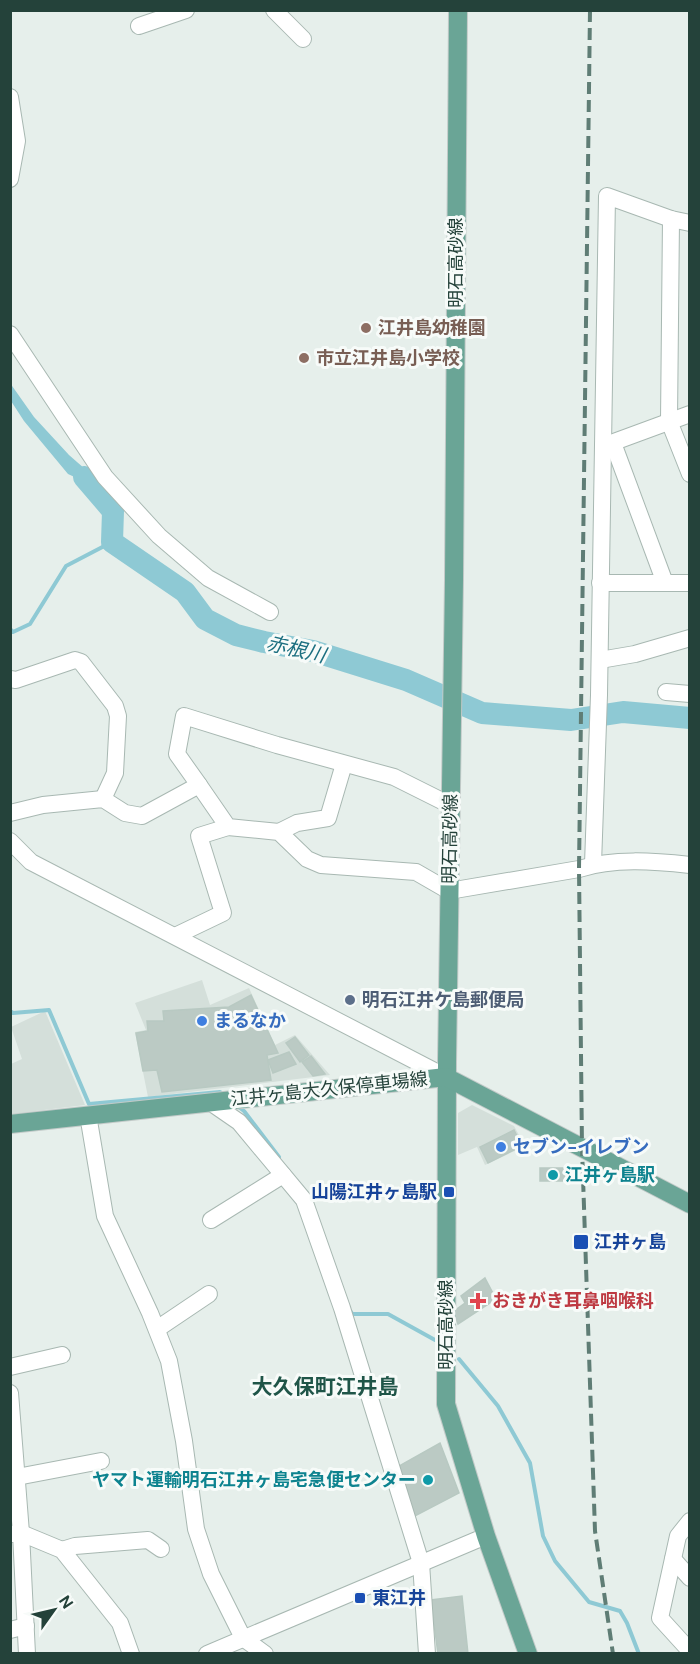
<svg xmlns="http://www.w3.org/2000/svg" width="700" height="1664" font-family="'DM Sans','Noto Sans JP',sans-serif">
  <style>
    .built { fill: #d4dfda }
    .water { fill: #8ec9d4 }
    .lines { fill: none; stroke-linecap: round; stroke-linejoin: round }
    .stream { stroke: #8ec9d4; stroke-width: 4 }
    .river { stroke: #8ec9d4; stroke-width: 22 }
    .building { fill: #bbcac4; stroke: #b8c9c2; stroke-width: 1.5 }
    .minor-casing { stroke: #a8b8b2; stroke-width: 18 }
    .major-casing { stroke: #c2cac8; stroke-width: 20 }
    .minor { stroke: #fff; stroke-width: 16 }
    .major { stroke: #6aa596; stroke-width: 18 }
    .rail { stroke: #5f7d75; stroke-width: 4; stroke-dasharray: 12 6; stroke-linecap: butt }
    .education-dot { fill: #8d6e63; stroke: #f7fbf9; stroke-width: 2 }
    .service-dot { fill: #5c6f8a; stroke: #f7fbf9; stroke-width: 2 }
    .shop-dot { fill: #3f7fe0; stroke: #f7fbf9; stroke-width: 2 }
    .culture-dot { fill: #0f9aa8; stroke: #f7fbf9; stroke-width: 2 }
    .transit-dot { fill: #1a4fb4; stroke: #f7fbf9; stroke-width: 2 }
    .health-dot { fill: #e0444e; stroke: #f7fbf9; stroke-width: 2 }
    .labels { text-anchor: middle; stroke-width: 6; stroke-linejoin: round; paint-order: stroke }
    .street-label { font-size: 18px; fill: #24423a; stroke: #f7fbf9 }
    .education-label { font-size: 18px; font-weight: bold; fill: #785e54; stroke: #f7fbf9; text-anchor: start }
    .service-label { font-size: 18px; font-weight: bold; fill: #4e5e75; stroke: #f7fbf9; text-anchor: start }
    .shop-label { font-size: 18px; font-weight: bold; fill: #366cbe; stroke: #f7fbf9; text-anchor: start }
    .culture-label { font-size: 18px; font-weight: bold; fill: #0d838f; stroke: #f7fbf9; text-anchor: start }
    .transit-label { font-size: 18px; font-weight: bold; fill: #164399; stroke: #f7fbf9; text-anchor: start }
    .health-label { font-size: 18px; font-weight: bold; fill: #be3a42; stroke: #f7fbf9; text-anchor: start }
    .water-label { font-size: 20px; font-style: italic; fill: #1c6f80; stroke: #f7fbf9 }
    .quarter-label { font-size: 21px; font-weight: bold; fill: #1f5548; stroke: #f7fbf9 }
  </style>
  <rect width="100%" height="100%" fill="#e6efeb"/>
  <g class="built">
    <polygon points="202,980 210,1005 249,988 275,1045 295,1035 330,1075 148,1097 135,1032 146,1030 135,1003"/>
    <polygon points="45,1011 85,1105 11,1114 11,1064 22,1059 11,1027"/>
    <polygon points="472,1105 514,1126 525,1146 485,1165 477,1147 458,1155 458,1113"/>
  </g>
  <polygon class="water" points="10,383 34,417 69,455 85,469 105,502 81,480 68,474 24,421 11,401"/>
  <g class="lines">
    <g class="stream">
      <polyline points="10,629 13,632 30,624 66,566 112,542"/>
      <polyline points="10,1011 13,1013 49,1010 89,1104 220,1092 223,1095"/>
      <polyline points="236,1105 244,1111 279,1157"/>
      <polyline points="351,1312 352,1314 388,1314 435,1340"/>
      <polyline points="459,1359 498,1406 530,1463 543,1536 555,1561 589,1602 620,1611 627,1623 639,1654"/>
    </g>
    <polyline class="river" points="84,477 113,511 112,542 185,592 205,619 236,635 264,642 313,651 406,680 482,713 571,720 623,712 690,718"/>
  </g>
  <g class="building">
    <polygon points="251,995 278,1053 267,1055 271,1080 162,1092 157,1070 143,1071 136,1033 148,1031 147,1021 164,1021 163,1011 229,1007"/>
    <polygon points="295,1037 309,1055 300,1062 286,1043"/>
    <polygon points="289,1052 296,1064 273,1073 268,1060"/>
    <polygon points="311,1056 325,1074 313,1076 302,1062"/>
    <polygon points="514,1130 522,1146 488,1163 480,1147"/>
    <rect x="540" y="1168" width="25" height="13"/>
    <polygon points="485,1278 496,1299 458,1324 454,1311 465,1303 461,1296"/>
    <polygon points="440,1443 459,1493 413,1517 399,1466"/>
    <polygon points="462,1596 468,1654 438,1654 431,1600"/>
  </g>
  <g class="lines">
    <g class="minor-casing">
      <g id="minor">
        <polyline points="274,10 303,39"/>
        <polyline points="139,26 186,10"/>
        <polyline points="10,97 17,141 10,179"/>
        <polyline points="671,219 669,421 690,474"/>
        <polyline points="10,334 105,477 159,536 208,578 270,612"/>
        <polyline points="613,443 665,583"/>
        <polyline points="603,446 690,414"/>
        <polyline points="600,583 690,583"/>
        <polyline points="600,660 635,654 690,638"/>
        <polyline points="10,679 16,680 75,660 81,662 115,706 118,716 115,773 103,799"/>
        <polyline points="666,692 690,694"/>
        <polyline points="199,785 177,754 184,716 277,745 394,777 450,805"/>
        <path d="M10 813 43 805 103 799 125 813 142 816 199 785 228 827 279 832 307 859 321 865 416 872 449 891 579 869C614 858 653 861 690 865"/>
        <polyline points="279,832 297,823 328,818 344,764"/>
        <polyline points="10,841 31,862 446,1077"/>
        <polyline points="593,864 599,695 607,196 671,219 690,223"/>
        <polyline points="175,936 223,913 199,836 228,827"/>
        <polyline points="210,1102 239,1122 304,1200 342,1308 421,1563 427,1654"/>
        <polyline points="88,1115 105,1216 150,1313 169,1361 184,1441 196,1529 211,1574 243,1638 265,1654"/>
        <polyline points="211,1220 283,1175"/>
        <polyline points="157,1329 209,1294"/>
        <polyline points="10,1367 62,1355"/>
        <polyline points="10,1393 21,1533 27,1654"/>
        <polyline points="17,1477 101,1461"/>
        <polyline points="690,1521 678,1536 660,1618 690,1651"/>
        <polyline points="12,1534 21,1533 62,1550 120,1623 131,1654"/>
        <polyline points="62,1550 75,1546 148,1540 161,1549"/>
        <polyline points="673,1559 690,1578"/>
        <polyline points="10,1630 26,1626"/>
        <polyline points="207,1654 486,1536"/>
      </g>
    </g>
    <g class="major-casing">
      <g id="major">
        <polyline points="458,10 454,580 447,1062 446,1404 486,1536 528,1654"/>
        <polyline points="10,1124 446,1077 690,1204"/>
      </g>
    </g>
    <use href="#minor" class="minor"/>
    <use href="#major" class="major"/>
    <polyline class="rail" points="590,10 579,869 582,1148 595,1531 613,1654"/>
  </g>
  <g class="education-dot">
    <circle cx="366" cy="328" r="6"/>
    <circle cx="304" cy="358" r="6"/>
  </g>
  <circle class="service-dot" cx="350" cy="1000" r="6"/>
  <g class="shop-dot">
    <circle cx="202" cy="1021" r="6"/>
    <circle cx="501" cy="1147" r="6"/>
  </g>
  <g class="culture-dot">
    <circle cx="553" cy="1175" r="6"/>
    <circle cx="428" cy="1480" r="6"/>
  </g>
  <g class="transit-dot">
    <rect x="443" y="1186" width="12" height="12" rx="3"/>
    <rect x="573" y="1234" width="16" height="16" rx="3"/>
    <rect x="354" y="1592" width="12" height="12" rx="3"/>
  </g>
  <path class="health-dot" d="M475 1292h6v6h6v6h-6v6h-6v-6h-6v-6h6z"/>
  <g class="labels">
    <g class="street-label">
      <text transform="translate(456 263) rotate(-90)" y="6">明石高砂線</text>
      <text transform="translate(450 839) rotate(-89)" y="6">明石高砂線</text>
      <text transform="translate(329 1089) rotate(-6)" y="6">江井ヶ島大久保停車場線</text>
      <text transform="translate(446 1325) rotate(-90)" y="6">明石高砂線</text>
    </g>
    <g class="education-label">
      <text x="378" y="334">江井島幼稚園</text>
      <text x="316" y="364">市立江井島小学校</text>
    </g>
    <g class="service-label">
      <text x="362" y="1006">明石江井ケ島郵便局</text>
    </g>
    <g class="shop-label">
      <text x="214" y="1027">まるなか</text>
      <text x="513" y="1153">セブン-イレブン</text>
    </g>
    <g class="culture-label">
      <text x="565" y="1181">江井ヶ島駅</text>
      <text x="416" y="1486" text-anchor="end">ヤマト運輸明石江井ヶ島宅急便センター</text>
    </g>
    <g class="transit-label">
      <text x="437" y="1198" text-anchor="end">山陽江井ヶ島駅</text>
      <text x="594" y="1248">江井ヶ島</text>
      <text x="372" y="1604">東江井</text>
    </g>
    <g class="health-label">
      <text x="492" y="1307">おきがき耳鼻咽喉科</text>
    </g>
    <g class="water-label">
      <text transform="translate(296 649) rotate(13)" y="7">赤根川</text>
    </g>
    <g class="quarter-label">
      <text x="325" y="1394">大久保町江井島</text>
    </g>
  </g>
  <rect width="700" height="1664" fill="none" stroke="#24423a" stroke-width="24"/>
  <g transform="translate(54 1610) rotate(56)" stroke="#f7fbf9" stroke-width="4.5" paint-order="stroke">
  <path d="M0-4.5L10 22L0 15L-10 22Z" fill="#24423a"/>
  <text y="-9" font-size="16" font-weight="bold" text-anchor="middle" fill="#24423a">N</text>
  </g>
</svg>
